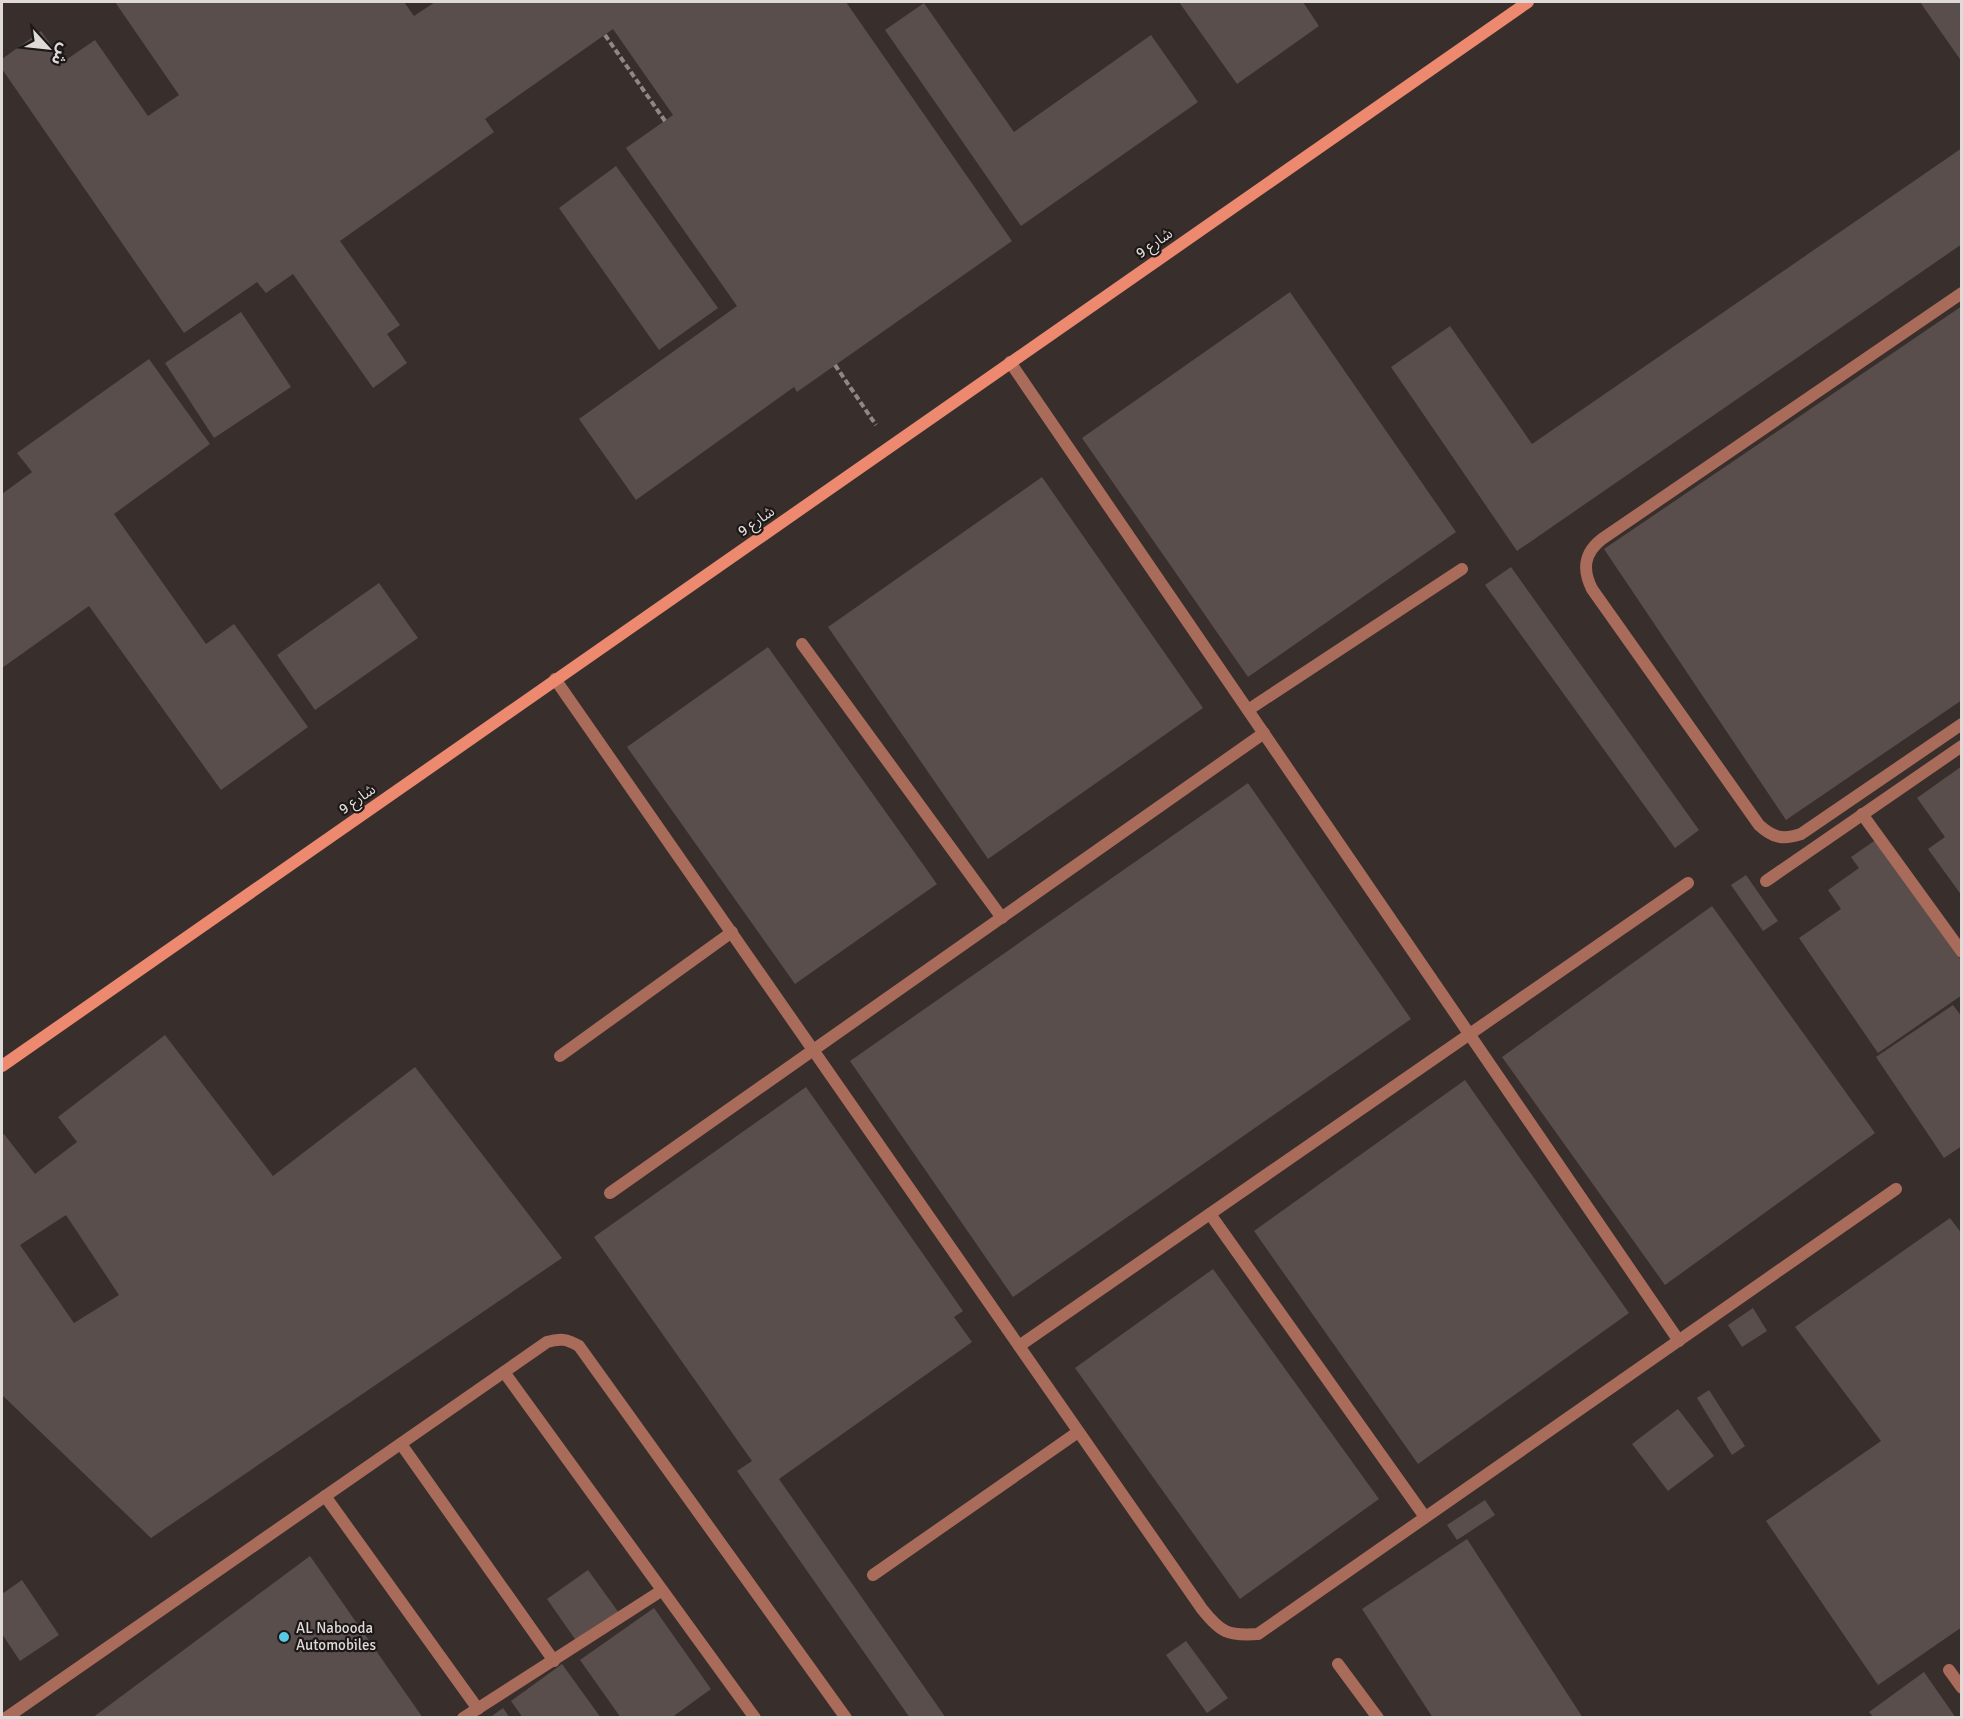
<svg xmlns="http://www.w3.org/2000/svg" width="1963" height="1719" font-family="Signika,'Noto Sans Arabic',sans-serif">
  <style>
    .building { fill: #594e4c; fill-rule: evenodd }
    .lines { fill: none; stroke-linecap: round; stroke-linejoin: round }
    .path { stroke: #908886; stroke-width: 4; stroke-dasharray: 6 3; stroke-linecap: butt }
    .lane { stroke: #a96b5a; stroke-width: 12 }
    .secondary { stroke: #ec896f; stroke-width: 12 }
    .poi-dot { fill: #58c9e3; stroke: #1c1817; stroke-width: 2 }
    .labels { text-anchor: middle; stroke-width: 4.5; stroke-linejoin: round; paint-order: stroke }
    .street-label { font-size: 15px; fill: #dfd9d7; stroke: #1c1817 }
    .poi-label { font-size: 15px; fill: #dfd9d7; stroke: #1c1817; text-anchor: start }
  </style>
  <rect width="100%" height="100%" fill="#382e2c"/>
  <g class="building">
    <polygon points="115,2 404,2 414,16 435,2 846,2 1012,241 797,392 794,387 636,500 579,419 737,306 626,148 673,115 613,29 485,119 494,132 340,241 400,325 387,334 407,363 373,388 293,274 266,293 257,282 184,333 2,69 2,59 41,31 63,62 95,40 148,116 179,95"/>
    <polygon points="1179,2 1303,2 1319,26 1237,84"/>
    <polygon points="1920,2 1962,2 1962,62"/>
    <polygon points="924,3 1014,132 1151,35 1198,102 1021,226 885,30"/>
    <polygon points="1962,148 1962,244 1517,551 1391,367 1450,326 1532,444"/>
    <polygon points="616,166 718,308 659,350 559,208"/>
    <polygon points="1290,292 1456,532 1248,677 1082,438"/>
    <polygon points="1962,306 1962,700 1786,820 1604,549"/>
    <polygon points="241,312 291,387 214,438 165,363"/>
    <polygon points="149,359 210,444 114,514 206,644 234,624 308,727 221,790 89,606 2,668 2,494 32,472 17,453"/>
    <polygon points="1042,477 1203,708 988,859 828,627"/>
    <polygon points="1511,567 1699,830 1675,848 1485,585"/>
    <polygon points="379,583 418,638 315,710 277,655"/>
    <polygon points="768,647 937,884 795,984 627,747"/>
    <polygon points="1962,766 1962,896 1928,849 1945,837 1917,798"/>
    <polygon points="1248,783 1411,1019 1013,1297 850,1061"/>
    <polygon points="1877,839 1962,962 1962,995 1878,1053 1799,938 1841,909 1828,890 1859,868 1851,857"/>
    <polygon points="1746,875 1778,921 1763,931 1731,885"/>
    <polygon points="1712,906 1875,1133 1665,1285 1502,1057"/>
    <polygon points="1953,1005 1962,1017 1962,1146 1944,1158 1876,1057"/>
    <path d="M165 1035 273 1176 415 1067 562 1258 151 1538 2 1395V1136L4 1134 35 1174 77 1142 58 1117ZM66 1215 119 1295 74 1323 20 1245Z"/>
    <polygon points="1465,1080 1629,1313 1418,1464 1254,1231"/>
    <polygon points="806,1087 963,1311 954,1317 972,1342 779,1479 946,1718 910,1718 737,1471 752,1461 594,1237"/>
    <polygon points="1950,1218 1962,1234 1962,1627 1878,1685 1766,1521 1881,1441 1795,1327"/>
    <polygon points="1213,1269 1379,1499 1240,1599 1075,1368"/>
    <polygon points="1753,1308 1767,1331 1742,1347 1728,1325"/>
    <polygon points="1709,1390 1745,1446 1732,1455 1697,1398"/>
    <polygon points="1678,1409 1714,1456 1668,1491 1632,1444"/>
    <polygon points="1485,1500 1495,1515 1457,1540 1447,1525"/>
    <polygon points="1467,1539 1583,1718 1433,1718 1362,1609"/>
    <polygon points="310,1556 423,1718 92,1718"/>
    <polygon points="588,1570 619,1613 577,1642 547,1599"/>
    <polygon points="22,1580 59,1635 20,1661 2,1634 2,1594"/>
    <polygon points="654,1608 711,1689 671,1718 621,1718 580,1660"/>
    <polygon points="1186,1641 1228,1698 1207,1713 1166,1655"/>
    <polygon points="562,1664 601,1718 523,1718 511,1701"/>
    <polygon points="1924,1672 1956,1718 1874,1718 1869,1712"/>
    <polygon points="503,1708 510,1718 489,1718"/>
  </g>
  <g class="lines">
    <g class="path">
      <polyline points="605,35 665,121"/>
      <polyline points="835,365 876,425"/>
    </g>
    <g class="lane">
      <path d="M1962 293 1602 539C1584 553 1582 569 1592 589L1759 825C1773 838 1783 840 1801 834L1962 724"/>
      <polyline points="1010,362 1679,1341"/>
      <polyline points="802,644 1002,918"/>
      <path d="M555 679 1202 1609C1221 1633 1228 1636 1258 1634L1896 1189"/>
      <polyline points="1248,710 1462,569"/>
      <polyline points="1862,814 1962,952"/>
      <polyline points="1766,881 1962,746"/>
      <polyline points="560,1056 732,932"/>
      <polyline points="610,1193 1264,733"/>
      <polyline points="1210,1214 1425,1517"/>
      <polyline points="1019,1346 1688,883"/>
      <polyline points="504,1372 755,1718"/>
      <polyline points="401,1444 554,1661"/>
      <polyline points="325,1496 478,1709"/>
      <polyline points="873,1575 1078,1432"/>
      <polyline points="1338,1664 1378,1718"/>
      <polyline points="1949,1670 1962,1688"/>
      <path d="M6 1718 547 1342C560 1338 567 1339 579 1346L846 1718"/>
      <polyline points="463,1718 661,1591"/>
    </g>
    <polyline class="secondary" points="2,1066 1528,2"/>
  </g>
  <circle class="poi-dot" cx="284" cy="1637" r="6"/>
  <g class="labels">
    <g class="street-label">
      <text transform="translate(1154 243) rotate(-35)" y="5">شارع 9</text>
      <text transform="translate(756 521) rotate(-35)" y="5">شارع 9</text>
      <text transform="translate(357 799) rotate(-35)" y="5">شارع 9</text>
    </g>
    <g class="poi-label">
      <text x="296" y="1633">AL Nabooda<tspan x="296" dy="17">Automobiles</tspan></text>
    </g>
  </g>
  <rect width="1963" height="1719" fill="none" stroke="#dfd9d7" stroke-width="6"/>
  <g transform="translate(48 48) rotate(117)" stroke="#1c1817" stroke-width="4.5" paint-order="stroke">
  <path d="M0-4.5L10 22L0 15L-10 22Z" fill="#dfd9d7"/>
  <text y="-9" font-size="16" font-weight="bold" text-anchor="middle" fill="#dfd9d7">ش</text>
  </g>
</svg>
